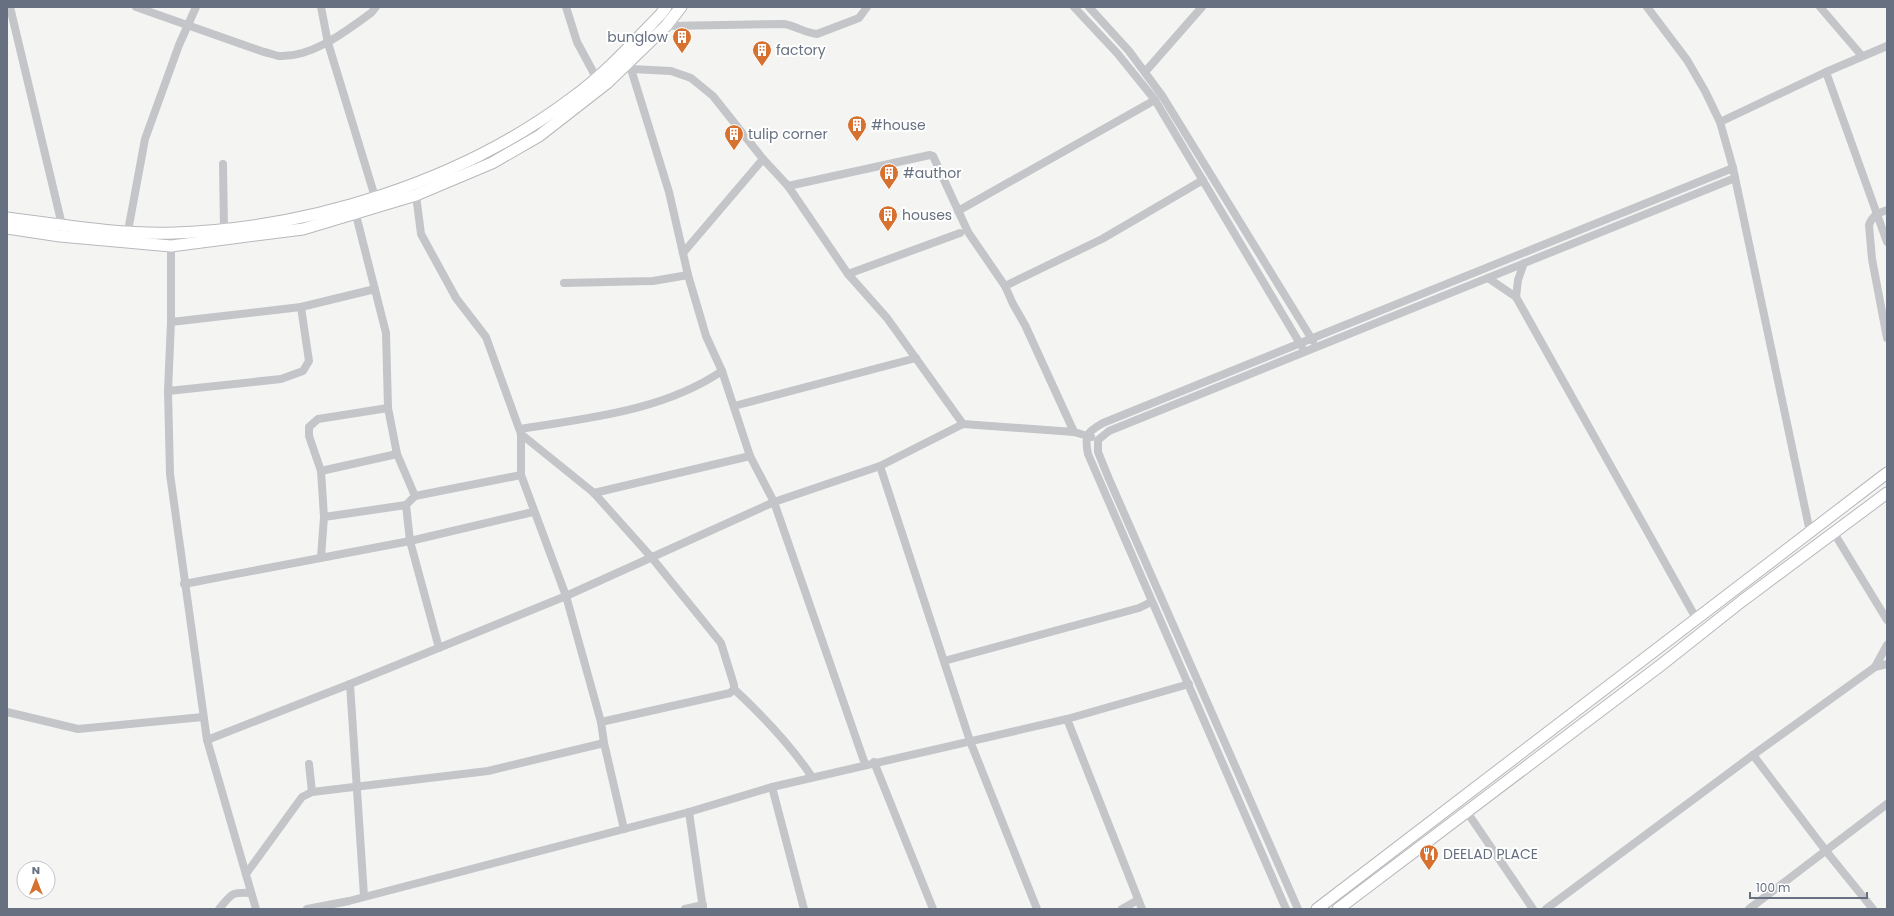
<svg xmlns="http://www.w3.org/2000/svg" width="1894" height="916" font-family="Poppins,sans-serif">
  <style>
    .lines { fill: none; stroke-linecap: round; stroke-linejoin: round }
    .major-casing { stroke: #b6b8bc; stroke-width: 13 }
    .minor { stroke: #c3c5c9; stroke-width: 8 }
    .major { stroke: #fff; stroke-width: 11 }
    .labels { text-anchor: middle; stroke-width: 4; stroke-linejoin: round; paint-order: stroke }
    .poi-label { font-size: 14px; fill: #667081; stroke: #fff; text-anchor: start }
  </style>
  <rect width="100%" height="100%" fill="#f4f5f2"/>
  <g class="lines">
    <g class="major-casing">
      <g id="major">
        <path d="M7 218C62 225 120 235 175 233 313 228 462 181 572 98 605 74 632 44 661 14L666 7"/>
        <polyline points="7,228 60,236 171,246 303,229 416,195 492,163 539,136 607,83 666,26 681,7"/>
        <polyline points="1317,909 1887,473"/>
        <polyline points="1338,909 1661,665 1742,601 1887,493"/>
      </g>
    </g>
    <g class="minor">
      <polyline points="10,7 62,225"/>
      <path d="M136 7 264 52C269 53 274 55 279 56 312 58 346 31 371 13L376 7"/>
      <polyline points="321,7 328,43 375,197"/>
      <polyline points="566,7 577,42 597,79"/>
      <polyline points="1074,7 1117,53 1155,100 1302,347"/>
      <polyline points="1089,7 1129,51 1163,97 1313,341"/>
      <polyline points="1647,7 1687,60 1705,91 1720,122 1733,168 1810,532"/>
      <polyline points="1820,7 1862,56"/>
      <path d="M666 26 784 24C796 26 805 33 817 34L859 18 867 7"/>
      <polyline points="629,66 631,69 671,71 691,78 713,96 763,159 788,186 848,274 887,318 963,424"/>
      <polyline points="631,69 669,192 688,275 706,336 722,371 750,456 774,502 865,764"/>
      <polyline points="1145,72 1202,7"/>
      <polyline points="1826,72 1887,242"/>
      <polyline points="1720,122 1826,72 1887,46"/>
      <polyline points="223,164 224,229"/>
      <polyline points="788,186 930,155 933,156 968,232 1005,286 1013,304 1025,325 1074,432"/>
      <polyline points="416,195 421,234 456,298 486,337 521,434 521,475 566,596 601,722 604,743 624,829"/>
      <path d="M1887 210C1878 213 1872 216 1869 225L1872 259 1887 338"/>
      <polyline points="958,211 1155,100"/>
      <polyline points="356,215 386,333 388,408 397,454 415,496 406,505 410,541 439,648"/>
      <polyline points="128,231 145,139 179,45 196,7"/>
      <polyline points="171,246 171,322 168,391 170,474 207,740 256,909"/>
      <polyline points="683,253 763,159"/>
      <polyline points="848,274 960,233"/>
      <polyline points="1488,278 1516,297 1697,620"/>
      <polyline points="564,283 653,281 688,275"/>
      <polyline points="1005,286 1102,239 1203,180"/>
      <polyline points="1516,297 1518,280 1524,263"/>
      <polyline points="171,322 301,307 375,289"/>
      <polyline points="168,391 281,379 303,371 309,361 301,307"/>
      <polyline points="734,406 916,358"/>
      <path d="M520 429C588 418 663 411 722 371"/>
      <path d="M521 434 594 493 652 558 721 643 734 685V689C763 716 790 744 812 777"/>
      <polyline points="880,466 970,741 1037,909"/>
      <polyline points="321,471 397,454"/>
      <polyline points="594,493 750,456"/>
      <polyline points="415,496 521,475"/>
      <polyline points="324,517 406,505"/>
      <polyline points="1834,533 1887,620"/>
      <polyline points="321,557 324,517 321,471 309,436 309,427 318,419 388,408"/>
      <polyline points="184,584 410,541 533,512"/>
      <polyline points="944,661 1139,608 1151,602"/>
      <polyline points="1875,667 1887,645"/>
      <polyline points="350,684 364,896"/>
      <polyline points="7,712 78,729 203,717"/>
      <polyline points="1067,719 1142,909"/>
      <polyline points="601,722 730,693 734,689"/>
      <polyline points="207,740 350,684 566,596 774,502 880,466 963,424 1074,432 1091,437"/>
      <polyline points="1753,755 1826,851 1873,909"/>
      <polyline points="874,762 933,909"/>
      <polyline points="772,787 804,909"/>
      <polyline points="312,792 488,771 604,743"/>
      <polyline points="689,812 703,909"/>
      <polyline points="1467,812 1533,909"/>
      <polyline points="246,874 302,797 312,792 309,764"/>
      <path d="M219 909C232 894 230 892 251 893"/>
      <polyline points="307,909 349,901 689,812 772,787 1067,719 1189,684"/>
      <polyline points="685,909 703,905"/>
      <polyline points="1122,909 1138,900"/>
      <path d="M1286 909 1088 454C1084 435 1087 432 1103 423L1733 168"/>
      <polyline points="1298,909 1109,479 1098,452 1098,440 1109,431 1735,178"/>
      <polyline points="1546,909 1753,755 1875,667 1887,664"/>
      <polyline points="1749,909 1887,804"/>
    </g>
    <use href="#major" class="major"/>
  </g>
  <defs>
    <g id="building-pin" transform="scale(1)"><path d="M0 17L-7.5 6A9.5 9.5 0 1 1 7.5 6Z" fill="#d77130" stroke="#fff"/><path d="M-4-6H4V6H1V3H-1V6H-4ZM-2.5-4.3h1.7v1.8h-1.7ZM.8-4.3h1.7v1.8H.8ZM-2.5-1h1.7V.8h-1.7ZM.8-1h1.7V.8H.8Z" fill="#fff"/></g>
    <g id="restaurant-pin" transform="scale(1)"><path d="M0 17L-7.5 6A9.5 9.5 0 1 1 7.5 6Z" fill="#d77130" stroke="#fff"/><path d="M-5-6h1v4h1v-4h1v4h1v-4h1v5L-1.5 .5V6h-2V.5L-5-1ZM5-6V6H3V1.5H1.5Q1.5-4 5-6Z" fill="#fff"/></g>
  </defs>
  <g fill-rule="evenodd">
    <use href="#building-pin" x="682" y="37"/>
    <use href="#building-pin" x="762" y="50"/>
    <use href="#building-pin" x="857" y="125"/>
    <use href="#building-pin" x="734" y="134"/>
    <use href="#building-pin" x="889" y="173"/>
    <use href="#building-pin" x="888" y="215"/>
    <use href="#restaurant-pin" x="1429" y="854"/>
  </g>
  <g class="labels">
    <g class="poi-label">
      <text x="668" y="42" text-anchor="end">bunglow</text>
      <text x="776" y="55">factory</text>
      <text x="871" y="130">#house</text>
      <text x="748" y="139">tulip corner</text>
      <text x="903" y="178">#author</text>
      <text x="902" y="220">houses</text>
      <text x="1443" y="859">DEELAD PLACE</text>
    </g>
  </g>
  <rect width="1894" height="916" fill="none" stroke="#667081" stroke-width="16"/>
  <g transform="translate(36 880)"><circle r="19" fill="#ffffff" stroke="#c2c6cd"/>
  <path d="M0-3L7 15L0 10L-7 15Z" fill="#d77130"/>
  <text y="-6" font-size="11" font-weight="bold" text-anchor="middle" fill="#667081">N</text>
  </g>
  <path d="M1750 892v6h117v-6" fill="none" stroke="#667081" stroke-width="2"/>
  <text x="1756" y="892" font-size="12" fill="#667081" stroke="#ffffff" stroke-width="3" paint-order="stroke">100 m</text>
</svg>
